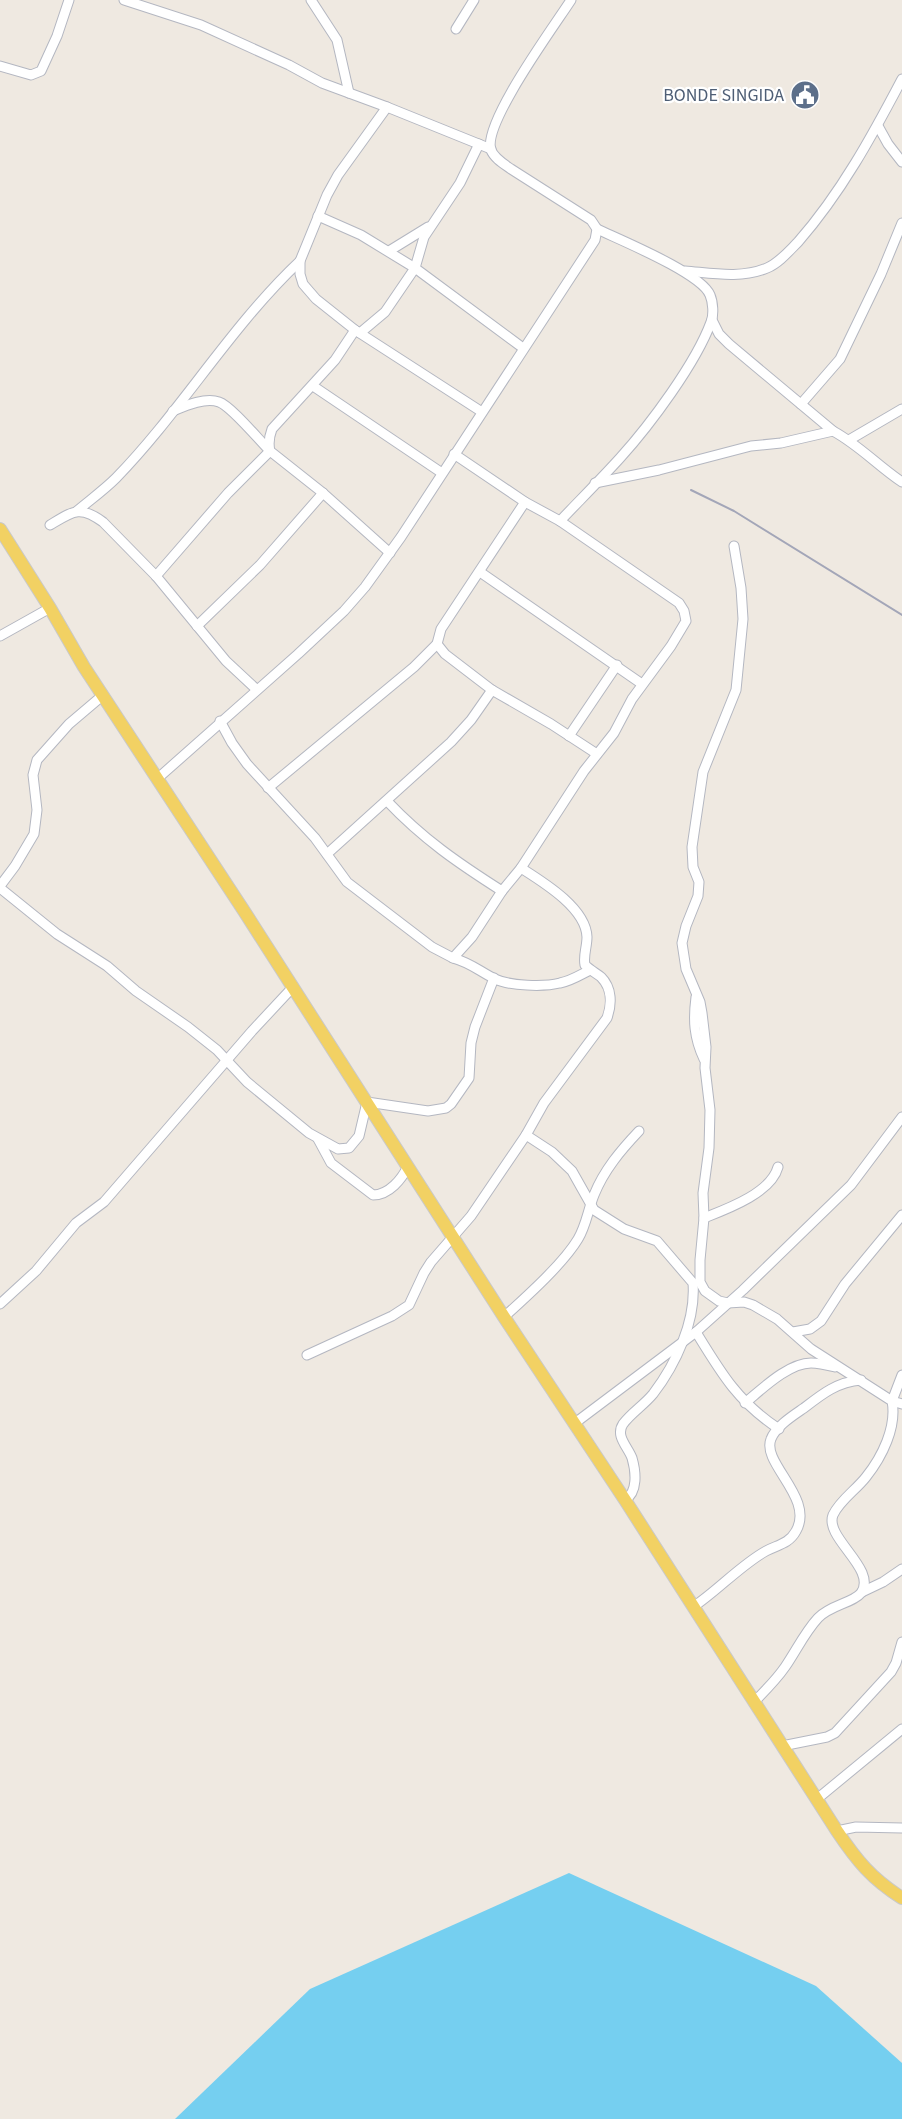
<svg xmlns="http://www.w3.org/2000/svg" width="902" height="2119" font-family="'Source Sans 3',sans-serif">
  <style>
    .water { fill: #75cff0 }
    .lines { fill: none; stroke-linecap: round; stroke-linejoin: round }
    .minor-casing { stroke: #b4b7c1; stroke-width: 11 }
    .major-casing { stroke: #c9c9c9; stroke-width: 14 }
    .minor { stroke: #fff; stroke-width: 9 }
    .major { stroke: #f2d163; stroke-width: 12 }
    .rail { stroke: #a3a6b8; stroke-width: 2 }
    .labels { text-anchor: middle; stroke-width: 4.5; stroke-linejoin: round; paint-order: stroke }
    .service-label { font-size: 18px; fill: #4e5e75; stroke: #fff; text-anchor: end }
  </style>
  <rect width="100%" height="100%" fill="#efe9e1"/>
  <polygon class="water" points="569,1873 816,1986 902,2063 902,2119 175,2119 310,1989"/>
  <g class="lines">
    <g class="minor-casing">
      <g id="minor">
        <polyline points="124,0 201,25 289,65 322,83 387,107 491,149"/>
        <polyline points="311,0 337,40 349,93"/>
        <polyline points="456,29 474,0"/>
        <polyline points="0,66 31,75 41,71 57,36 69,0"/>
        <polyline points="387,107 338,175 327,195 300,261 300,274 303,284 316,299 355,330 482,412"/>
        <polyline points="878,126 888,144 902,162"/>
        <polyline points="479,144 460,183 424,237 415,268 523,348"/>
        <polyline points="318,216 361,235 415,268 385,312 360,333"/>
        <polyline points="389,251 428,227"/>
        <path d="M685 271C711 273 741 279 767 268 779 263 789 251 798 242 841 193 872 136 902 79"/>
        <path d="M712 320 719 334 729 344 833 431C859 445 878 466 902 482"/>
        <path d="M355 330 335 360 272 429C269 437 268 443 270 451L323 493 390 553"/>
        <polyline points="313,386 442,473"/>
        <polyline points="801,404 840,359 881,274 902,223"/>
        <polyline points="849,440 902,409"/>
        <polyline points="595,483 659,470 751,446 781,443 833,431"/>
        <polyline points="525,502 441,629 437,644 445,654 492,690 551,724 597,754"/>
        <path d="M77 511C90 500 104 490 116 478 182 410 230 327 300 261"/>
        <path d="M560 521C580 500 601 479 620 458 650 425 696 363 711 322 714 315 713 302 710 295 701 273 620 240 597 229"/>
        <path d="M50 525C73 511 80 505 103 522L156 576 226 661 256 689"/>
        <path d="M734 546 741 588 743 619 736 690 703 772 692 847 693 867 699 882 698 896 686 926 682 943 686 969 700 1002 702 1013 706 1047 705 1068 710 1110 709 1148 703 1193 704 1218 700 1260V1282L705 1291 719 1301 728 1303 744 1302 753 1305 777 1319 811 1349 892 1401C897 1427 882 1457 866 1477 856 1490 840 1500 833 1515 824 1538 878 1569 861 1593 853 1603 830 1605 818 1618 805 1632 796 1651 785 1667 776 1680 765 1691 754 1702"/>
        <polyline points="480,572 642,684"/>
        <path d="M156 576 228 493 270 451C259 440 231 406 219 402 205 397 185 406 173 411"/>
        <polyline points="197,626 260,565 323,493"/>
        <polyline points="0,636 50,608"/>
        <polyline points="220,721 232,743 247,764 315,838 347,882 432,947 453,958 472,937 502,891 521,868 584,771 614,733 632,699 671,646 686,621 684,611 679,603 560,521 525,502 454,454"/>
        <polyline points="569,736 617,665"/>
        <path d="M157 779 298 654 344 611 365 587 401 537 595 240 597 229 591 220 511 169C504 164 494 158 491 150 482 124 555 25 571 0"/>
        <polyline points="268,788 414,667 437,644"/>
        <path d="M387 801C423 839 458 863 502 891"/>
        <polyline points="327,854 451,742 471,720 492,690"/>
        <polyline points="0,886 15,866 34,834 37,810 33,775 37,760 69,724 102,696"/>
        <polyline points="0,888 57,934 107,966 136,991 188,1027 217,1050 247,1082 309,1133 338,1149 349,1148 359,1136 367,1102 428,1111 446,1108 451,1104 469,1078 471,1043 475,1027 494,978"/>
        <path d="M453 958C471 963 479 971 495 979 510 986 544 987 560 983 571 981 580 975 590 970"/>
        <path d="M696 997C693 1020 694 1038 704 1059"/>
        <path d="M526 1135 552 1152 572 1171 594 1210 624 1229 657 1241 693 1283C696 1321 676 1364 653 1394 644 1405 631 1413 623 1424 615 1436 628 1447 632 1458 636 1472 638 1492 625 1500"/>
        <path d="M318 1139 331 1163 373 1195C389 1195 402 1179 408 1166"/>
        <path d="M704 1218C727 1209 771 1193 778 1167"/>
        <polyline points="0,1304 36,1271 76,1223 104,1202 252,1031 293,987"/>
        <path d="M504 1317C526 1297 563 1264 578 1239 586 1226 588 1210 594 1195 604 1170 621 1150 639 1131"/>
        <path d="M696 1332C721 1373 738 1402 779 1429"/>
        <polyline points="793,1332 810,1329 821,1321 845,1284 902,1215"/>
        <path d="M307 1355 392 1316 409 1305 424 1273 431 1262 471 1216 526 1135 544 1103 607 1018C612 1004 612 988 601 977 596 973 590 970 585 965 583 956 587 947 587 937 586 908 543 882 521 868"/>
        <polyline points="902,1375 892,1401 902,1404"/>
        <path d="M745 1403C761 1390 788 1363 811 1363 819 1363 827 1365 835 1367"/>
        <polyline points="575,1423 696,1332 743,1290 851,1185 902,1117"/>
        <polyline points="862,1592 883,1582 902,1569"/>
        <path d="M693 1607C717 1591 742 1564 766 1551 777 1545 789 1544 796 1531 815 1498 761 1463 771 1439 776 1426 794 1415 804 1408 822 1394 837 1382 861 1380"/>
        <polyline points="782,1746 827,1737 835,1733 891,1672 896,1663 902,1642"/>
        <polyline points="817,1799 902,1729"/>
        <polyline points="837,1831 856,1827 902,1828"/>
      </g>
    </g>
    <g class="major-casing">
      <path id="major" d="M0 529 50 608 84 667 244 911 504 1317 625 1500 837 1831C857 1861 872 1879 902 1898"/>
    </g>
    <use href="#minor" class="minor"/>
    <use href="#major" class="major"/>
    <polyline class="rail" points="691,490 734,511 902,615"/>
  </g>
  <defs>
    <g id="civic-disc" transform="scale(1.5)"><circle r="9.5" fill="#5c6f8a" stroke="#fff"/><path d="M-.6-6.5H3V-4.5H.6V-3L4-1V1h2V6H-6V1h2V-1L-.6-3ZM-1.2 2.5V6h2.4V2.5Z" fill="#fff"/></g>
  </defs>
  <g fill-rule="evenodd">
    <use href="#civic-disc" x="805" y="95"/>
  </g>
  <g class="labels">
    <g class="service-label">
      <text x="784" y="101">BONDE SINGIDA</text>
    </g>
  </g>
</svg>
